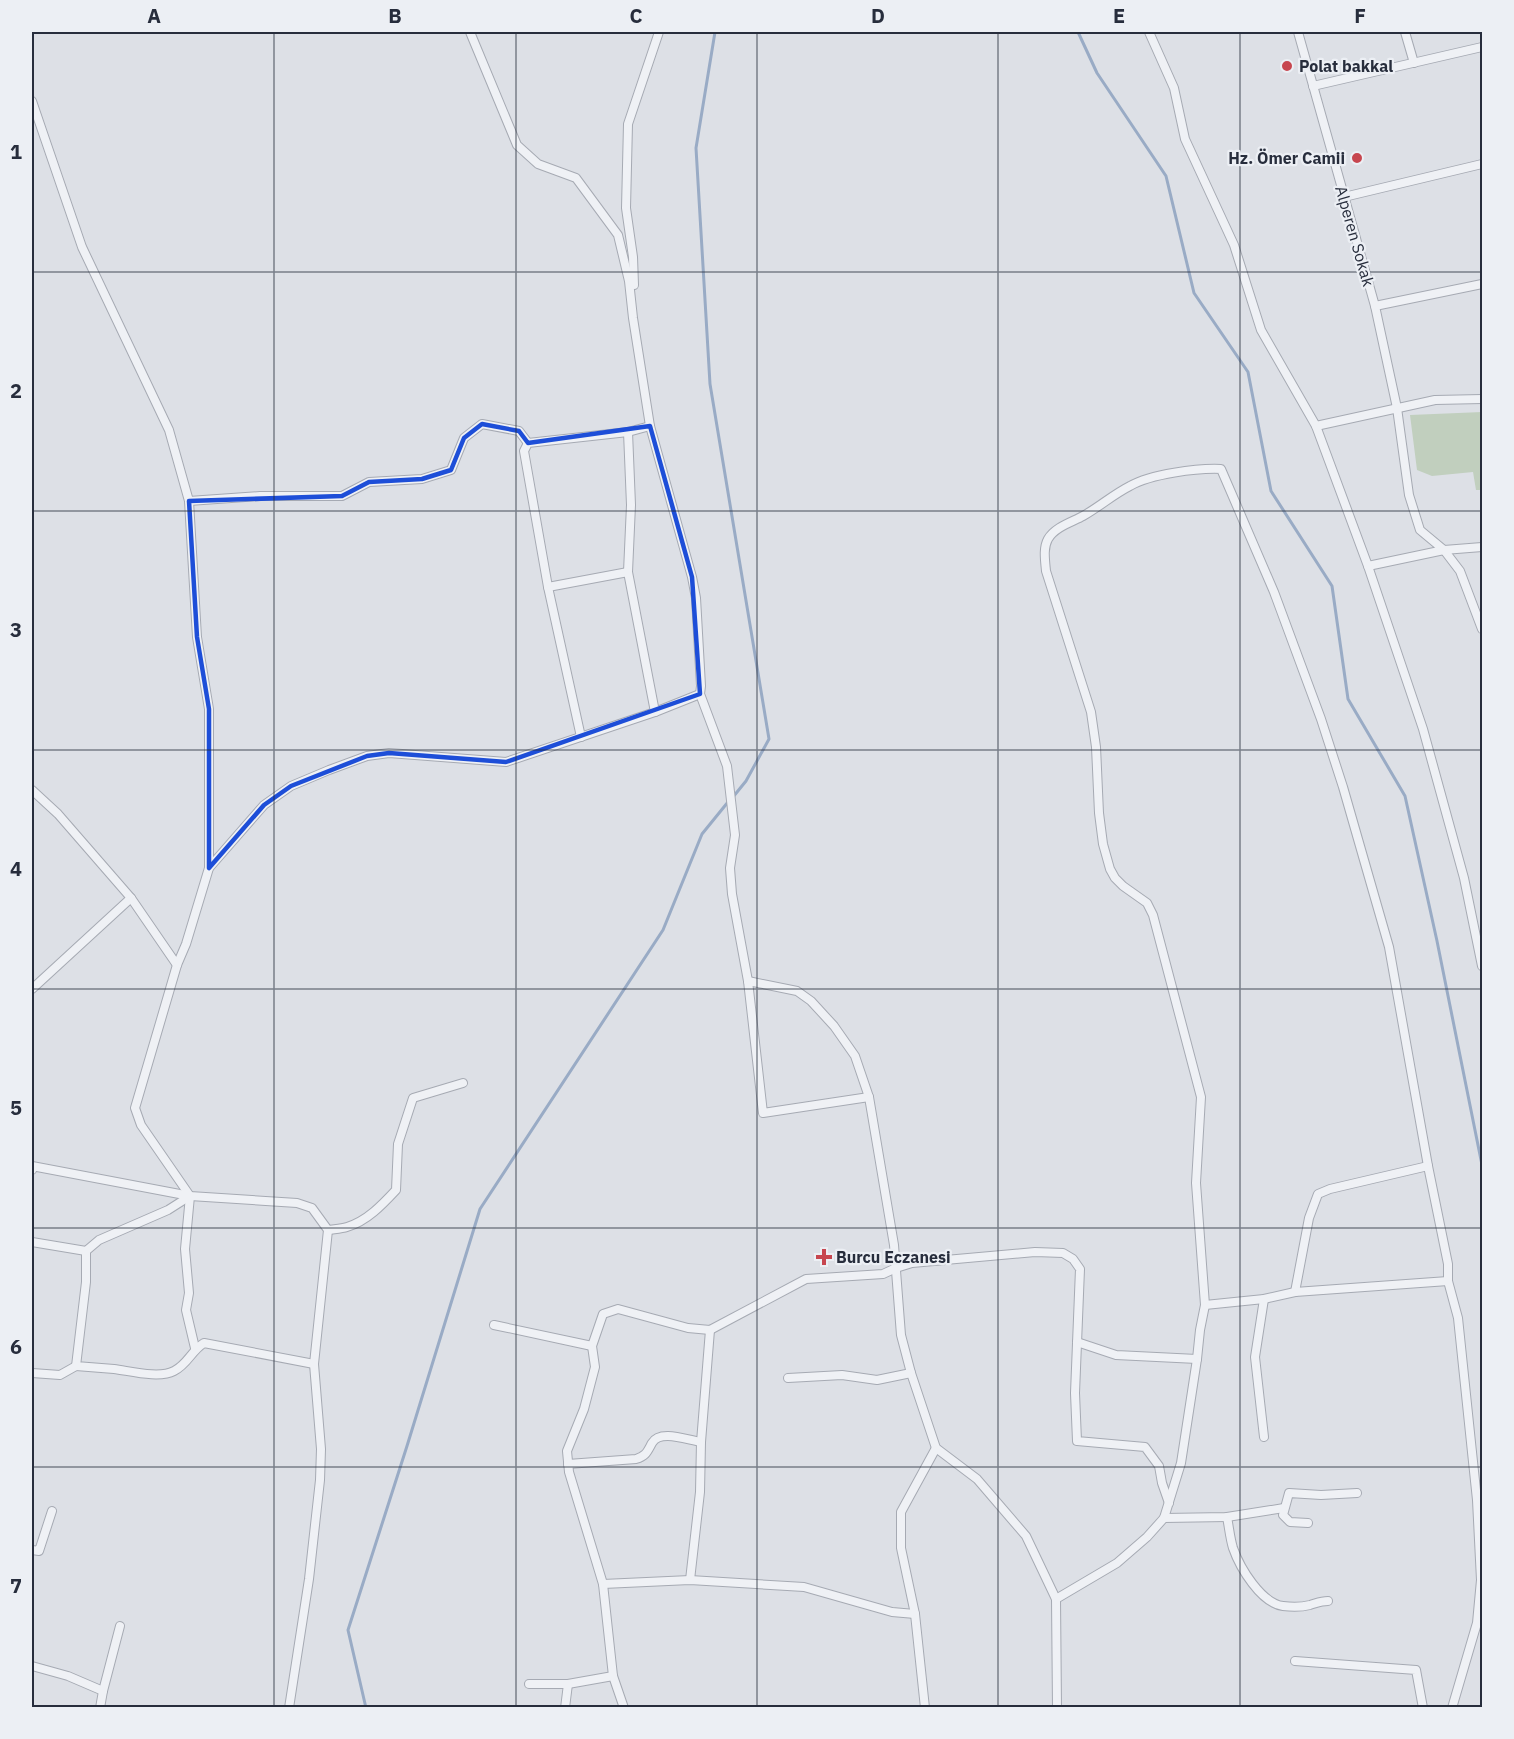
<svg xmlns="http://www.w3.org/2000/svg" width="1514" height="1739" font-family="'IBM Plex Sans',sans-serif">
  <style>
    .green { fill: #c1cfbe }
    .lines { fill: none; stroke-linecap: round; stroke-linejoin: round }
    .stream { stroke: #99abc5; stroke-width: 3 }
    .street-casing { stroke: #a6aab3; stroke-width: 10 }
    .street { stroke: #eff1f5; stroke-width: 8 }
    .marked { fill: none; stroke: #1d4ed8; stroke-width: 4.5; stroke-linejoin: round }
    .grid { fill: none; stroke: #272d3c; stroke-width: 1.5; stroke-opacity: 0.55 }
    .poi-dot { fill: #c7464f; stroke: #eceff4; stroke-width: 2 }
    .labels { text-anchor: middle; stroke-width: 4.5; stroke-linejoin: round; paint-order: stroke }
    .poi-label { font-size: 16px; font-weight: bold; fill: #272d3c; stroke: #eceff4; text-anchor: start }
    .street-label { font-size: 16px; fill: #272d3c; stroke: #eceff4 }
    .neatline { fill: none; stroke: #272d3c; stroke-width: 2 }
    .grid-label { font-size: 20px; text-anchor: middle; font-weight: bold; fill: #272d3c }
  </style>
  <rect width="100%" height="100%" fill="#dde0e6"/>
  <polygon class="green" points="1482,412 1482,490 1476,490 1473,472 1432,476 1417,470 1410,415"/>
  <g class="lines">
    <g class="stream">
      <polyline points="715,32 696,148 710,384 769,739 746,781 733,797"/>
      <polyline points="1078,32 1097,73 1166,176 1194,293 1248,372 1271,491 1332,586 1348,699 1405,796 1437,941 1482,1165"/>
      <polyline points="366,1708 348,1630 407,1446 480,1209 663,930 702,834 728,802"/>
    </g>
    <g class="street-casing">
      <g id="street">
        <polyline points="470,32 517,145 538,164 576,178 618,235 629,281 633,318 650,426 692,577 696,598 701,686 700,694 727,766 735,835 730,868 732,894 748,981 763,1113 869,1097"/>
        <polyline points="1149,32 1174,88 1185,139 1234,245 1261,330 1316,426 1368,566 1423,729 1464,878 1482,966"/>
        <polyline points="1298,32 1375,306 1397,408 1409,495 1420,530 1444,550 1460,571 1482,629"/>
        <polyline points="1405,32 1414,63"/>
        <polyline points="1313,86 1482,47"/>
        <polyline points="32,101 82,247 169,430 189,501 197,637 209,709 209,868"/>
        <polyline points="1344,197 1482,164"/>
        <polyline points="634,285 633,257 626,208 628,124 659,32"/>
        <polyline points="1375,306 1482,284"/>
        <polyline points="1316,426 1435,400 1482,399"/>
        <polyline points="628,432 631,505 628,572 655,712"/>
        <polyline points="189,501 260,496 342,496 369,482 422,479 451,470 464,438 482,424 519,431 528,443"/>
        <polyline points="1368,566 1444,550 1482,547"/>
        <polyline points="548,587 628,572"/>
        <polyline points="581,737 548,587 524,451 528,443 628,432 650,426"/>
        <polyline points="32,790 58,814 131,898 177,965"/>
        <polyline points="748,981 797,991 811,1001 834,1026 855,1056 869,1097 894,1245 901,1335 911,1373 936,1448 977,1479 1026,1536 1056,1599 1057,1708"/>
        <polyline points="32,989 131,898"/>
        <polyline points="32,1170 32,1166 190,1196 297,1203 312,1208 328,1230 314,1364 321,1449 320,1480 309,1579 289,1708"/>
        <path d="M328 1230C334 1229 341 1229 347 1227 367 1221 382 1205 396 1190L398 1144 413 1098 463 1083"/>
        <polyline points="32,1242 86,1251"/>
        <path d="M86 1251V1282L76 1366C89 1367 101 1368 114 1369 130 1371 159 1379 174 1371 188 1364 191 1351 204 1343L314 1364"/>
        <polyline points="86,1251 99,1240 168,1210 190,1196"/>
        <polyline points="1295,1292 1309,1218 1318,1194 1330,1189 1428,1166"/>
        <polyline points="1205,1305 1264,1299 1295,1292 1448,1281"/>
        <polyline points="494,1325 592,1346"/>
        <polyline points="1077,1342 1116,1355 1197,1359"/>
        <polyline points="195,1348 186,1310 189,1293 185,1249 190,1196 141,1125 135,1108 177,965 186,944 209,868 264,805 291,786 329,770 367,756 389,753 506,762 655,712 700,694"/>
        <polyline points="32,1373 60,1375 76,1366"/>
        <polyline points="788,1378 842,1375 877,1380 911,1373"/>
        <polyline points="1264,1437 1255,1357 1264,1299"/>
        <path d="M568 1464 636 1459C646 1456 647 1452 652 1443 660 1429 687 1440 701 1442"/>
        <path d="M1227 1517C1229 1527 1230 1538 1233 1548 1240 1568 1261 1603 1283 1606 1291 1607 1302 1607 1310 1605 1317 1603 1321 1601 1328 1601"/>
        <polyline points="1164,1518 1227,1517 1284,1508"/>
        <polyline points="1308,1523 1290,1522 1283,1515 1289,1493 1321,1495 1357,1493"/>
        <polyline points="32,1550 39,1551 52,1511"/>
        <polyline points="690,1580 700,1492 701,1442 710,1330"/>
        <polyline points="603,1584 690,1580 804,1587 892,1612 915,1614"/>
        <path d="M1056 1599 1117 1563 1147 1537 1164 1518 1181 1463 1197 1359 1200 1330 1205 1305 1196 1183 1201 1097 1153 915 1147 903 1123 886 1115 878 1110 869 1103 844 1099 813 1096 747 1091 712 1046 571C1045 560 1043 548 1048 539 1055 527 1072 522 1083 516 1099 507 1114 494 1130 486 1151 474 1197 468 1221 469L1274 592 1321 719 1343 787 1389 947 1428 1166 1448 1264V1281L1458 1318 1477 1500 1481 1580 1477 1623 1452 1708"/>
        <polyline points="1295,1661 1416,1670 1423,1708"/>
        <polyline points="32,1666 68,1676 103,1691 100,1708"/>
        <polyline points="529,1684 568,1684 613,1676"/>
        <polyline points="103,1691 120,1626"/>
        <polyline points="565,1708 568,1684"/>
        <polyline points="624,1708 613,1676 603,1584 569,1472 567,1451 584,1409 595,1367 592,1346 603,1314 618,1309 688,1328 710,1330 806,1279 883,1274 896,1268 912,1263 1035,1252 1063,1253 1073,1259 1080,1269 1075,1393 1077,1441 1145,1447 1159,1466 1162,1483 1169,1503"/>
        <polyline points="925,1708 915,1614 901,1548 901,1512 936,1448"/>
      </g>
    </g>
    <use href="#street" class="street"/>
  </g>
  <path class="marked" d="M482 424 519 431 528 443 650 426 692 577 700 694 506 762 389 753 367 756 291 786 264 805 209 868V709L197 637 189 501 342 496 369 482 422 479 451 470 464 438Z"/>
  <path class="grid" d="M274 32V1708M516 32V1708M757 32V1708M998 32V1708M1240 32V1708M32 272H1482M32 511H1482M32 750H1482M32 989H1482M32 1228H1482M32 1467H1482"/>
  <g class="poi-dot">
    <circle cx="1287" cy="66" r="6"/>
    <circle cx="1357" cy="158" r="6"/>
    <path d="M821 1248h6v6h6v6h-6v6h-6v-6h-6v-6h6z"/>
  </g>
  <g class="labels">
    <g class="poi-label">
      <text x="1299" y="72">Polat bakkal</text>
      <text x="1345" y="164" text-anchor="end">Hz. Ömer Camii</text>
      <text x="836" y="1263">Burcu Eczanesi</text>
    </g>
    <g class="street-label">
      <text transform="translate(1355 236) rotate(74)" y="6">Alperen Sokak</text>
    </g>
  </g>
  <rect width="1514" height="1739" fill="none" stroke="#eceff4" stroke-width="66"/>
  <rect x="33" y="33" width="1448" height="1673" class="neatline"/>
  <g class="grid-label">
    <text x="154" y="23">A</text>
    <text x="395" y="23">B</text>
    <text x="636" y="23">C</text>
    <text x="878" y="23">D</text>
    <text x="1119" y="23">E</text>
    <text x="1360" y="23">F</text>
    <text x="16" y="159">1</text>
    <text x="16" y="398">2</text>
    <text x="16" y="637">3</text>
    <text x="16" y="876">4</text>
    <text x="16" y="1115">5</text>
    <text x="16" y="1354">6</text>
    <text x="16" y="1593">7</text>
  </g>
</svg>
